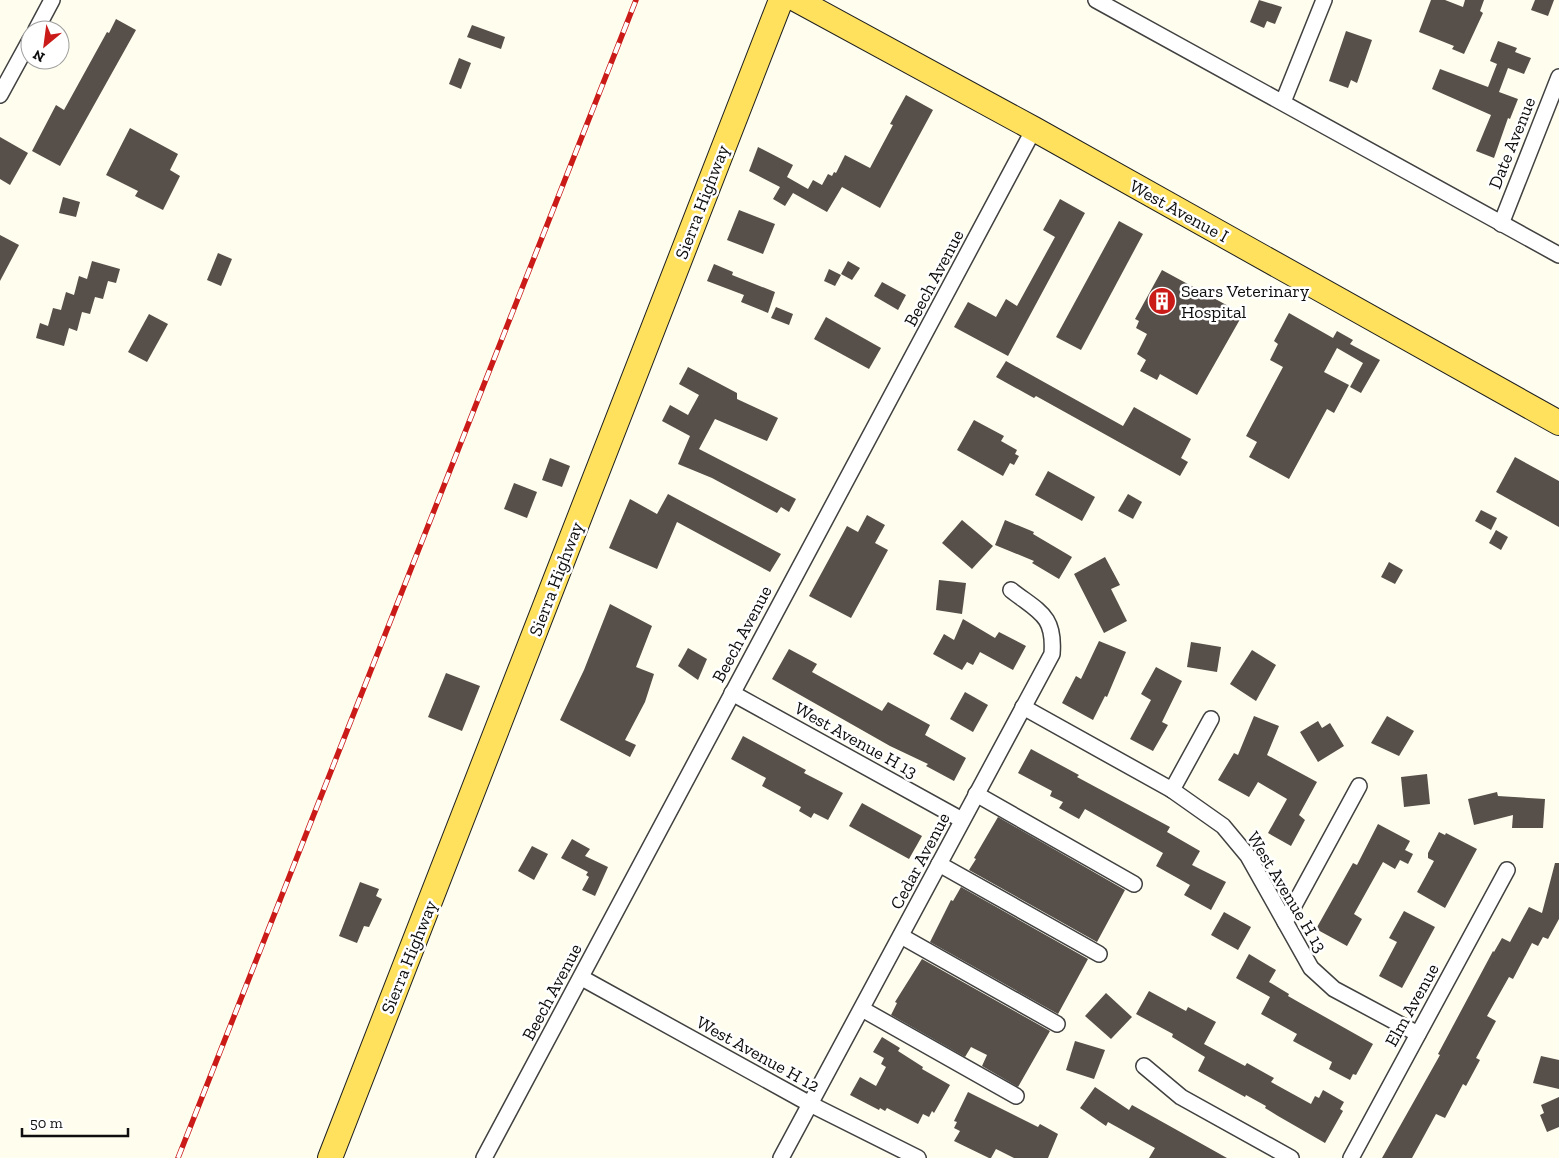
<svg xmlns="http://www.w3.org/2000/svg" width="1559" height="1158" font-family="'Zilla Slab',serif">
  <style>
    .building { fill: #574f49 }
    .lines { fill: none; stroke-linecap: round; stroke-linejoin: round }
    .street-casing { stroke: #414141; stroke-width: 18 }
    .primary-casing { stroke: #1f1f1f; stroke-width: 26 }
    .street { stroke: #fff; stroke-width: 15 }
    .primary { stroke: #ffe15e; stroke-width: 24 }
    .rail-casing { stroke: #ca1b19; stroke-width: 5.5 }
    .rail { stroke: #fff; stroke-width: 4; stroke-dasharray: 11; stroke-linecap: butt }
    .labels { text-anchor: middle; stroke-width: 5; stroke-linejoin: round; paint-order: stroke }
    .street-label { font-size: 18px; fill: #0e0e0e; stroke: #fff }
    .poi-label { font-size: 18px; fill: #0e0e0e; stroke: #fff; text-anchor: start }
  </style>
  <rect width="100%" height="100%" fill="#fffdee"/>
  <g class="building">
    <polygon points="1259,0 1282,7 1275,24 1267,21 1264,28 1250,22"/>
    <polygon points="1431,0 1445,0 1463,7 1465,0 1484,0 1480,11 1483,13 1464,54 1452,49 1454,46 1419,32"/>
    <polygon points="1535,0 1554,0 1548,16 1531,10"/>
    <polygon points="116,19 136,30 60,166 32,151 56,105 64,110 107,32 109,33"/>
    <polygon points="472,25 505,37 501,49 467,37"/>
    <polygon points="1346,31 1372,40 1357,83 1351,80 1348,88 1329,81"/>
    <polygon points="1498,41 1517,48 1515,52 1531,58 1524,74 1508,68 1499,92 1518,99 1510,119 1508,118 1494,158 1476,151 1491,115 1432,89 1440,69 1488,87 1497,64 1490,61"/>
    <polygon points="459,58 471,63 461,89 449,84"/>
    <polygon points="906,95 933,110 880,208 842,187 827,212 793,193 785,206 773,199 780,187 749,171 758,147 793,165 787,177 808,189 813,180 822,185 828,174 832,176 834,172 836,173 845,155 870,168 893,125 890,124"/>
    <polygon points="130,128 178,154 170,170 180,176 163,210 135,196 138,191 106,175"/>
    <polygon points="0,137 28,153 10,185 0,179"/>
    <polygon points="63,197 80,202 76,217 59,213"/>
    <polygon points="1060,199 1085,213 1008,356 954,327 968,302 996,317 1006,299 1017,306 1055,237 1043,230"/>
    <polygon points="739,210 775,224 763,254 727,240"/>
    <polygon points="1119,221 1143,234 1081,350 1056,337"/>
    <polygon points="0,235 19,245 0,281"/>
    <polygon points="218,253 232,259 221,286 207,280"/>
    <polygon points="92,261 120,269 116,283 108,281 103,299 95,297 90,314 82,312 77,331 69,328 64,346 36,338 40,323 48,326 53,308 61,310 66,292 74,295 79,276 87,279"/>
    <polygon points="848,261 860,268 852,280 841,274"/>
    <polygon points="714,264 733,272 732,275 775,292 768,313 741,302 744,295 707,281"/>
    <polygon points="829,269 841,275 835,286 824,281"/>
    <polygon points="1162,270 1243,314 1197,395 1160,374 1157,380 1140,371 1146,360 1137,354 1147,334 1136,328 1139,321 1135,319"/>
    <polygon points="882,282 906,295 898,310 874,296"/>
    <polygon points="776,307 793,314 789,325 771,318"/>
    <polygon points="1289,313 1333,338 1337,331 1353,340 1350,344 1380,360 1361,393 1350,387 1363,363 1337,348 1324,372 1349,385 1334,413 1327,409 1289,479 1249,457 1257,442 1246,436 1283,367 1270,360 1278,344 1274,341"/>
    <polygon points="149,314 168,324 147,362 128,352"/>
    <polygon points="826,317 881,348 869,369 814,339"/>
    <polygon points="1006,361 1123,426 1134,407 1191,439 1181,458 1188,462 1180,476 1036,396 1034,398 996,377"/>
    <polygon points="688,367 737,393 737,399 778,418 767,441 715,419 699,449 796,499 789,512 781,507 777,513 712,478 678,464 690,436 662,421 670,405 688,415 699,395 679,384"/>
    <polygon points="974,420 1004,436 1001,441 1017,450 1015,454 1019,456 1014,465 1010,463 1003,476 957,450"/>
    <polygon points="1515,457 1559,481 1559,527 1496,492"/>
    <polygon points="550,458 570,466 562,487 542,480"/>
    <polygon points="1048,471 1095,497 1082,521 1035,495"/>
    <polygon points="514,483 537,492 527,518 504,509"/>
    <polygon points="668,494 781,554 770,572 677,522 657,569 609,548 630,499 657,514"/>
    <polygon points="1128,494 1142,502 1133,519 1118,511"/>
    <polygon points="1481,510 1497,518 1491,530 1475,521"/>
    <polygon points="867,515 885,525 875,543 888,550 851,618 809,596 847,526 858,532"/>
    <polygon points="962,520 993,546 972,569 942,543"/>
    <polygon points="1005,520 1034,532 1033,534 1072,557 1059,579 1032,563 1034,561 995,545"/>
    <polygon points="1496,530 1508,537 1501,550 1489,543"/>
    <polygon points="1105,557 1120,585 1111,589 1127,621 1104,633 1074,574"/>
    <polygon points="1389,562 1403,570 1395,584 1381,577"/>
    <polygon points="939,580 966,583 962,614 936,610"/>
    <polygon points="610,604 652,626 636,667 654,674 645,702 625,740 636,745 630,757 560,720 584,670"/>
    <polygon points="963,619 995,638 999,632 1026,646 1013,670 980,652 973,665 967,662 962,670 933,654 944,634 954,640"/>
    <polygon points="1099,641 1126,652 1107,697 1105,696 1093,720 1062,703 1076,676 1081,679"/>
    <polygon points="1191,642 1221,647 1217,672 1187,667"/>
    <polygon points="688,648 707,659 698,680 678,666"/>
    <polygon points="789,649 817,664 812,672 882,711 888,702 930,725 925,735 966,758 954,781 926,766 928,764 890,746 772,679"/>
    <polygon points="1252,650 1276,665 1256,701 1230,684"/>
    <polygon points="1156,667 1182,681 1162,722 1168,725 1153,751 1130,739 1151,700 1141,694"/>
    <polygon points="446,673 480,686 462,731 428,717"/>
    <polygon points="965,692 988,705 973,732 950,719"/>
    <polygon points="1254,716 1279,726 1267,755 1317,782 1299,815 1305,820 1291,846 1268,833 1287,799 1258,782 1249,797 1218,780 1234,753 1238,755"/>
    <polygon points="1387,716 1414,731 1399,756 1371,743"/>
    <polygon points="1318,721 1322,728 1330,723 1344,746 1318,762 1300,732"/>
    <polygon points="743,736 806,770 804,773 843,793 828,820 814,813 811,818 799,811 801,807 762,786 766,778 731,759"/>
    <polygon points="1031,749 1079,775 1077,777 1170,827 1167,832 1200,851 1192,865 1226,882 1211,910 1184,895 1190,885 1156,866 1163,853 1085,809 1079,819 1059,808 1063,802 1050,796 1052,791 1018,773"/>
    <polygon points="1427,774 1430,804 1404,807 1401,777"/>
    <polygon points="1497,792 1498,796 1545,799 1543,828 1512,828 1513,815 1474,825 1468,799"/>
    <polygon points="862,803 922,836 909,859 849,826"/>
    <polygon points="998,817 1125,890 1097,942 969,870 976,859 974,858"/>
    <polygon points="1378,824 1410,841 1405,850 1413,854 1408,864 1400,860 1395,869 1383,862 1354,914 1362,919 1347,946 1316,929 1353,863 1357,865"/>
    <polygon points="1439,832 1445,835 1446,833 1477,849 1445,908 1417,892 1434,861 1428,858 1428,853"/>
    <polygon points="572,839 590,849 585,856 608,867 595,896 582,890 589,877 586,875 588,872 561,858"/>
    <polygon points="532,846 548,854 534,880 518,871"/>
    <polygon points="1555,863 1559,863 1559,919 1548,939 1543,937 1538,946 1532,943 1513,979 1509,977 1487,1016 1496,1021 1476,1058 1480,1060 1466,1086 1463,1084 1445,1118 1436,1114 1412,1158 1382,1158 1440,1055 1438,1054 1493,951 1494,952 1502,938 1510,942 1529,907 1542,913"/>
    <polygon points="360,882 379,889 376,896 382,899 369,927 364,926 357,943 339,936"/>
    <polygon points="961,887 1088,959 1058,1014 930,942 951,900 953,901"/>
    <polygon points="1404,911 1435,927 1402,988 1379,976 1397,942 1389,938"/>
    <polygon points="1224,912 1251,927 1238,950 1211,935"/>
    <polygon points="1249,954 1276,970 1269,982 1289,994 1288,996 1302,1004 1373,1044 1356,1075 1353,1074 1350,1080 1329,1069 1332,1062 1293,1041 1297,1034 1261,1014 1270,997 1236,978"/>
    <polygon points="922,959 1050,1031 1018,1087 982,1066 987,1055 971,1047 965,1057 891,1015 897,1003 895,1002"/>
    <polygon points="1149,991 1186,1011 1188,1007 1216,1022 1204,1044 1245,1066 1247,1063 1274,1078 1271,1082 1311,1104 1315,1096 1319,1098 1323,1090 1344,1102 1340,1109 1343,1111 1325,1143 1278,1116 1265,1108 1266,1106 1246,1095 1245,1097 1198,1071 1205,1057 1172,1037 1173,1034 1136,1014"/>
    <polygon points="1106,993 1132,1017 1111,1039 1085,1016"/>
    <polygon points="882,1037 900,1048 898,1051 923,1067 922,1069 950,1085 934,1113 932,1111 929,1117 923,1114 918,1124 887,1108 885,1111 880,1108 879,1110 850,1095 860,1077 876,1086 886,1067 881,1064 884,1058 873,1052"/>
    <polygon points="1075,1041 1105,1050 1094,1079 1066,1070"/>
    <polygon points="1541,1056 1559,1060 1559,1089 1533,1083"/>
    <polygon points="1095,1087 1129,1110 1132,1105 1227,1158 1149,1158 1155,1148 1108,1122 1106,1126 1080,1108"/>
    <polygon points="968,1092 1038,1127 1040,1124 1058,1134 1048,1158 1014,1158 996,1149 991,1158 989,1158 954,1141 960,1131 954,1128 957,1122 954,1121"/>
    <polygon points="1559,1097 1559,1127 1547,1132 1540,1115 1544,1113 1541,1105"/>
  </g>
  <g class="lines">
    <g class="street-casing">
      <g id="street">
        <polyline points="1096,0 1559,255"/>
        <polyline points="36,30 52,0"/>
        <polyline points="0,95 30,40"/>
        <polyline points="1283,102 1324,0"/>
        <polyline points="1501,224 1559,77"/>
        <polyline points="732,693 962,820"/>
        <polyline points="1023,707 1172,790 1223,826 1248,856 1311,968 1334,989 1418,1034"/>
        <polyline points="1172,790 1211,719"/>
        <polyline points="976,794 1134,884"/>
        <polyline points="939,864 1099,954"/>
        <polyline points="1285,922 1359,786"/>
        <polyline points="901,936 1057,1024"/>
        <polyline points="582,978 810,1104 918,1158"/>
        <polyline points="862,1009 1016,1096"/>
        <polyline points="1144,1066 1181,1097 1291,1158"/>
        <polyline points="484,1158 1034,129"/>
        <path d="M781 1158 1052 654C1055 615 1039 612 1011 590"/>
        <polyline points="1351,1158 1507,870"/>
      </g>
    </g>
    <g class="primary-casing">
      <g id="primary">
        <polyline points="797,0 1034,129 1559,423"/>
        <polyline points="330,1158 781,0"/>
      </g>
    </g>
    <use href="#street" class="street"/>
    <use href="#primary" class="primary"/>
    <g class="rail-casing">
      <polyline id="rail" points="178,1158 636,0"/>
    </g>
    <use href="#rail" class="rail"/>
  </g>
  <defs>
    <g id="building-disc" transform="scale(1.4375)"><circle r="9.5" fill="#ca1b19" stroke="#fff"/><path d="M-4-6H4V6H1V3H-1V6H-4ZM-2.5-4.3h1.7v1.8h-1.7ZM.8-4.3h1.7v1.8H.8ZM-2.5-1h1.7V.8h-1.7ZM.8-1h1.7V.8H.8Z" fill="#fff"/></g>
  </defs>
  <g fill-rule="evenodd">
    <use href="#building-disc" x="1162" y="301"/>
  </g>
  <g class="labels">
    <g class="street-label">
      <text transform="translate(1512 143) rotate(-68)" y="6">Date Avenue</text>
      <text transform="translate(702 202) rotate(-69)" y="6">Sierra Highway</text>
      <text transform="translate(1179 211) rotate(29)" y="6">West Avenue I</text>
      <text transform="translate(934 278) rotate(-62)" y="6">Beech Avenue</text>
      <text transform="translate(556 579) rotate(-69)" y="6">Sierra Highway</text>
      <text transform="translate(742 634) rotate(-62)" y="6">Beech Avenue</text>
      <text transform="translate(856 740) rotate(29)" y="6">West Avenue H 13</text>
      <text transform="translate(920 861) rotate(-62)" y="6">Cedar Avenue</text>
      <text transform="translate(1287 892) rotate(59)" y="6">West Avenue H 13</text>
      <text transform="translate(409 957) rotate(-68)" y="6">Sierra Highway</text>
      <text transform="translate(552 992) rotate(-62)" y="6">Beech Avenue</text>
      <text transform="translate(1412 1005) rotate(-61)" y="6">Elm Avenue</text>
      <text transform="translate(758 1054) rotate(29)" y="6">West Avenue H 12</text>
    </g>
    <g class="poi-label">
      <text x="1181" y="297">Sears Veterinary<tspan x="1181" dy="21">Hospital</tspan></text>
    </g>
  </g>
  <g transform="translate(45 45) rotate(209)"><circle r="24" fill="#ffffff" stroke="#9f9f9f"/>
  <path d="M0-4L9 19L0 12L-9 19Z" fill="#ca1b19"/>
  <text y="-8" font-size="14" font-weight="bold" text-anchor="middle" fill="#0e0e0e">N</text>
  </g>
  <path d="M22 1128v8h106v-8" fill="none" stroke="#0e0e0e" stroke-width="2.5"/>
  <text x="30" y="1128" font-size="15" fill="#0e0e0e" stroke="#ffffff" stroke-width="4" paint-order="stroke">50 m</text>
</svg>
